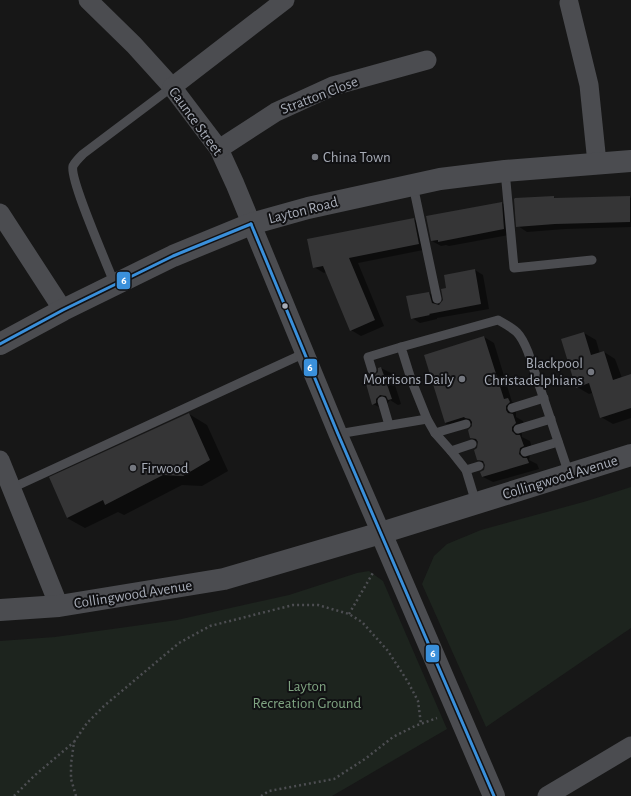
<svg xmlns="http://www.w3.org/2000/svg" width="631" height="796" font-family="'Alegreya Sans',sans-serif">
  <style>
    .green { fill: #1d241e }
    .shadow { fill: #0007 }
    .building { fill: #353536 }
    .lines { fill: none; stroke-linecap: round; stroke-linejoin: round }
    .path { stroke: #4d4e52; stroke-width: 2.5; stroke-dasharray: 2 3; stroke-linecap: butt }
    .service { stroke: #4b4c50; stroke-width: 9 }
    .minor { stroke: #4b4c50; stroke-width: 19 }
    .tertiary { stroke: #4b4c50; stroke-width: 22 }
    .bus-1-casing { stroke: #111113; stroke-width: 6 }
    .bus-1 { stroke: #3a90db; stroke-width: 3 }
    .poi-dot { fill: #757880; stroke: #111113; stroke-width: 1.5 }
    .bus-dot { fill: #a8adb8; stroke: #111113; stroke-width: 1.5 }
    .labels { text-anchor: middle; stroke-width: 4; stroke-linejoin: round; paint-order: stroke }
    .street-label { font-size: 15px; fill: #a8adb8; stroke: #111113 }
    .poi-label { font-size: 15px; fill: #a8adb8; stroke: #111113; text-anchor: start }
    .park-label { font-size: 15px; fill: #7fa381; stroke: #111113 }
    .line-badge { stroke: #111113; stroke-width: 1.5 }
    .badge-label { font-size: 11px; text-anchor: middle; font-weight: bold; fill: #fff }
  </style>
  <rect width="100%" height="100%" fill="#171717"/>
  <g class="green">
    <polygon points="631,487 631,628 486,727 422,584 434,556 447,544 481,530 587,501"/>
    <polygon points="369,571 383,581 447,729 332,796 0,796 0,641 55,637 177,620 289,595 357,573"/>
  </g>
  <g class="shadow">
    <polygon points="553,197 557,199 629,197 631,198 631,227 565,229 527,232 518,226"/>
    <polygon points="502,203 511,208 514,234 449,246 446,245 441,246 432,241"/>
    <polygon points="414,219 423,225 428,249 358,263 384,326 361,336 351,330 326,272 324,273 314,267"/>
    <polygon points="475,270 483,275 489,309 437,318 437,319 420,323 412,318 429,293 437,297 439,305 444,301 447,289"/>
    <polygon points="584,333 596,340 600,354 604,352 615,359 622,378 631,375 631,418 613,424 601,417 592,393 589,394 577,387"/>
    <polygon points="484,337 494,343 512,402 518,405 519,408 516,412 516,417 523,421 526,429 522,433 522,437 530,441 533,452 530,454 529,460 537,464 539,469 493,482 483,477 486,464 478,460 478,442 471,438 473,423 455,428 445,423"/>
    <polygon points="381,368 391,373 401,404 398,405 390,400 383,409 373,404 366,373 375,377 379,372 379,369"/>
    <polygon points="189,414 207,425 228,471 202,486 182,485 124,515 118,512 85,528 67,518"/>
  </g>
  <g class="building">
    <polygon points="554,196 554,198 630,196 630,222 555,224 516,227 514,199 515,198"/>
    <polygon points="502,202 504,229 438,242 438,240 431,241 426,216"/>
    <polygon points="414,218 419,244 349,258 375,320 350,331 323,266 313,268 307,239"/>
    <polygon points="475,269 481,304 429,314 430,315 411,319 406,296 429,292 432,303 439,305 443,300 441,289 446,288 444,275"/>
    <polygon points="584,332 591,355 604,351 613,380 631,374 631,408 600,418 589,383 576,388 561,339"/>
    <polygon points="484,336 504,399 508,398 510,402 506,406 506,410 508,413 513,414 516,423 512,427 512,431 516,435 520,435 524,446 520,448 519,454 523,458 527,458 529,463 482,477 480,472 484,470 485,465 483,461 477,460 474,450 477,448 478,442 476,439 470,438 468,430 472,426 472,422 470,419 465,418 464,417 445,423 424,355"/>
    <polygon points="381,367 392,399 388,400 386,396 380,395 376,399 376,403 372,405 363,373 366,372 370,376 374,376 378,372 378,368"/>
    <polygon points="189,413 210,460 183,476 163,475 105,505 103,500 67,518 49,477"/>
  </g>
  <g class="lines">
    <g class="path">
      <polyline points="349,614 374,571"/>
      <polyline points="14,796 34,776 74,742"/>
      <polyline points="76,796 71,779 71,764 74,742 87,723 104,706 179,643 210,626 293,605 318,605 349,614 362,622 388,651 408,682 418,701 421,724"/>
      <polyline points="261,796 269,791 334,779 365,759 393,737 415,726 437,718"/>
    </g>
    <g class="service">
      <polyline points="505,171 514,268 592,260"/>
      <polyline points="413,185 437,299"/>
      <path d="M115 285C108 266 69 179 73 166 75 162 80 157 83 154L172 87"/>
      <polyline points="372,370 368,357 401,347"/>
      <polyline points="382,401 389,425"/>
      <polyline points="512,408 544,398"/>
      <polyline points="518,429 551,419"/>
      <polyline points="435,433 466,424"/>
      <polyline points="338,434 427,419"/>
      <polyline points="451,451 472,444"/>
      <polyline points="525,452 558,442"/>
      <polyline points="466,470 479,466"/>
      <polyline points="12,488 305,353"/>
      <path d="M476 503 466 470 451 451 435 433 427 419 411 379 401 347 498 320C516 330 520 332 528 352L569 474"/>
    </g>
    <g class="minor">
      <polyline points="88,0 134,45 172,87 219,149 235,184 338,434 381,533"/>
      <polyline points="569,3 589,85 597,163"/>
      <polyline points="172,87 285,0"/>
      <polyline points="219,149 276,112 333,86 427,60"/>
      <polyline points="0,213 63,310"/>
      <polyline points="0,460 59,606"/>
      <polyline points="547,796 631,746"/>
    </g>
    <g class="tertiary">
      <polyline points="0,344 63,310 173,256 251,224 308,208 440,179 505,171 631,161"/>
      <polyline points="381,533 494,796"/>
      <polyline points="0,610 59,606 224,579 381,533 631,455"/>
    </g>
    <g class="bus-1-casing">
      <g id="bus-1">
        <polyline points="251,224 338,434 494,796"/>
        <polyline points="0,344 63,310 173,256 251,224"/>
      </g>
    </g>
    <use href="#bus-1" class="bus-1"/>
  </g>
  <g class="poi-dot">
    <circle cx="315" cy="157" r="4"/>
    <circle cx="591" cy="372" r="4"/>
    <circle cx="462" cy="379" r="4"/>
    <circle cx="133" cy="468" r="4"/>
  </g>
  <circle class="bus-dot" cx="285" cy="306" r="3.5"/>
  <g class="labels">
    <g class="street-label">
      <text transform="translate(319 95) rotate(-21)" y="5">Stratton Close</text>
      <text transform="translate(196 121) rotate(54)" y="5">Caunce Street</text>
      <text transform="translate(303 210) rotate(-14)" y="5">Layton Road</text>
      <text transform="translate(560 477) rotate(-17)" y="5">Collingwood Avenue</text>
      <text transform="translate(133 594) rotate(-9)" y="5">Collingwood Avenue</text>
    </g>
    <g class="poi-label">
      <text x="323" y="162">China Town</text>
      <text x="583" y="368" text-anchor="end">Blackpool<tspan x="583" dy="17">Christadelphians</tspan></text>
      <text x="454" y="384" text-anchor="end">Morrisons Daily</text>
      <text x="141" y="473">Firwood</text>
    </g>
    <g class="park-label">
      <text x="307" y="691">Layton<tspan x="307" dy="17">Recreation Ground</tspan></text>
    </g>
  </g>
  <g class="line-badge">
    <rect x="116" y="271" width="15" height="19" rx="4" fill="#3a90db"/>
    <rect x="303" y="358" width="15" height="19" rx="4" fill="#3a90db"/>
    <rect x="425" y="644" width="15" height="19" rx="4" fill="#3a90db"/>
  </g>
  <g class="badge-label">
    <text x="124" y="284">6</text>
    <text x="310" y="371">6</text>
    <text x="433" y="657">6</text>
  </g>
</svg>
